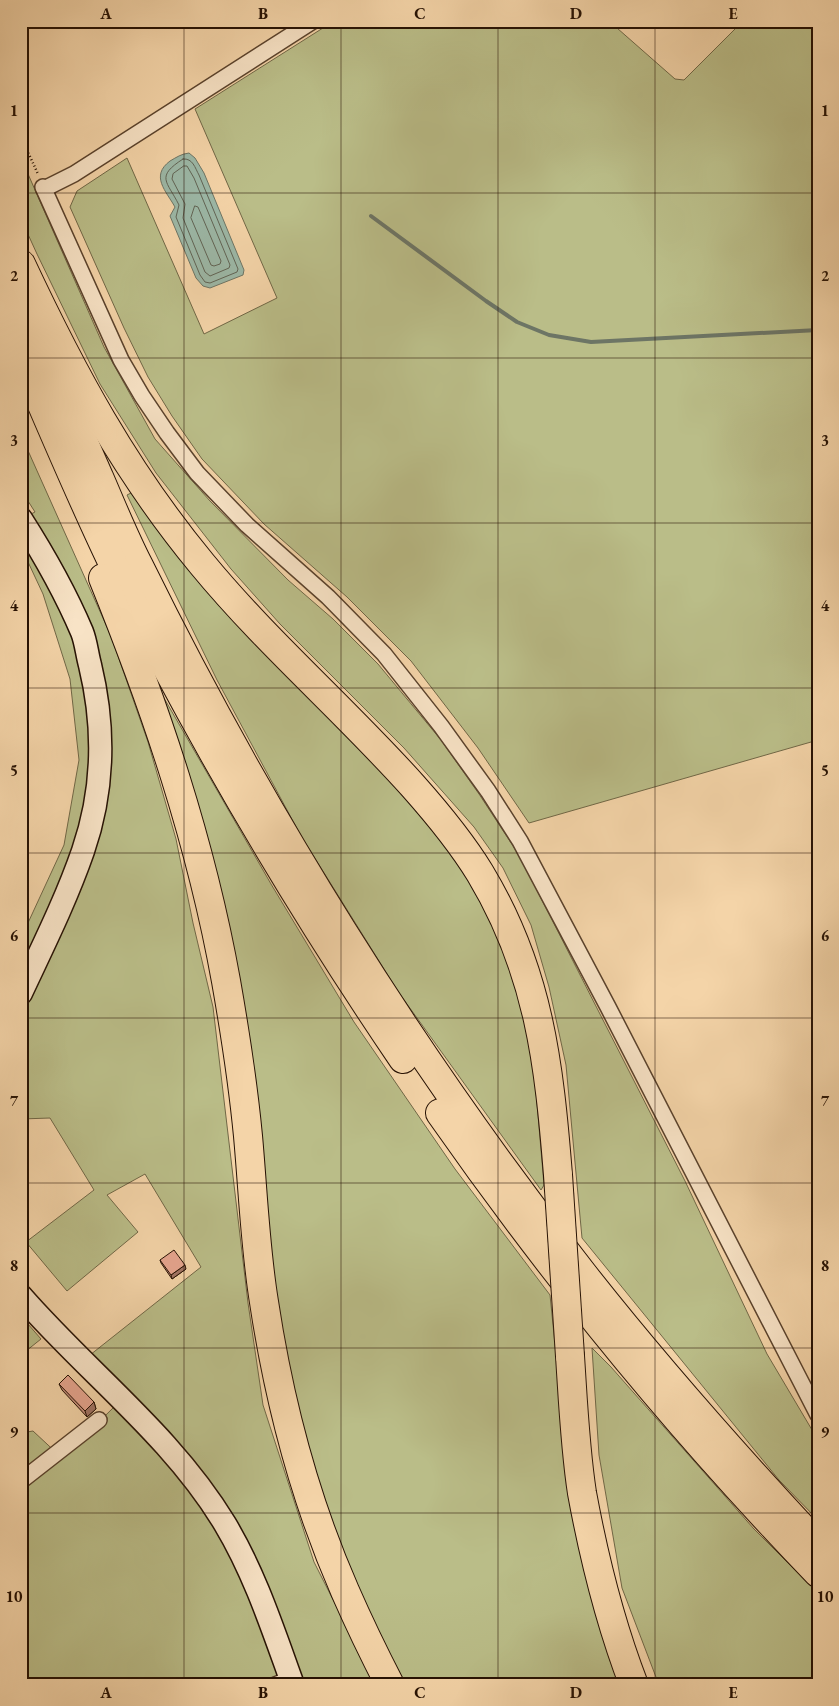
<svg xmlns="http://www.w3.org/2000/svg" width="839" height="1706" font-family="'EB Garamond',serif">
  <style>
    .green { fill: #babd88; stroke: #706746 }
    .water { fill: #9cb8a7; stroke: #6d7565 }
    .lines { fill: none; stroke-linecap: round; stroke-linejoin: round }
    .shore { stroke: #616455; stroke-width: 1 }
    .stream { stroke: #6d7565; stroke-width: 4 }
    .street-casing { stroke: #5a422c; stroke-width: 18 }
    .secondary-casing { stroke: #261103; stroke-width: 25 }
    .highway-casing { stroke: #261103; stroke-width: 30 }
    .path { stroke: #261103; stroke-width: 2.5; stroke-dasharray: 1 2.5; stroke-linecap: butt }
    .street { stroke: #f8e3c6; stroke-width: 15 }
    .secondary { stroke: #f8e3c6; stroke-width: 22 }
    .highway { stroke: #f4d4a8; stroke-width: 28 }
    .highway-bridge-casing { stroke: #261103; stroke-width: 30; stroke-linecap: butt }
    .highway-bridge { stroke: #f4d4a8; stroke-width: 28 }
    .wall { fill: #c68e7b; stroke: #261103 }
    .shaded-wall { fill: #a17464; stroke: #261103 }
    .building { fill: #e6a58f; stroke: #261103 }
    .grid { fill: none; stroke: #261103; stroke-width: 1; stroke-opacity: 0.55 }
    .neatline { fill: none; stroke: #261103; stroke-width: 2 }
    .grid-label { font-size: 16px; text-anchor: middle; font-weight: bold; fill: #261103 }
  </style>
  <rect width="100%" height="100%" fill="#f4d4a8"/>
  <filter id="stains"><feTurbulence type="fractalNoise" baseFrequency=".004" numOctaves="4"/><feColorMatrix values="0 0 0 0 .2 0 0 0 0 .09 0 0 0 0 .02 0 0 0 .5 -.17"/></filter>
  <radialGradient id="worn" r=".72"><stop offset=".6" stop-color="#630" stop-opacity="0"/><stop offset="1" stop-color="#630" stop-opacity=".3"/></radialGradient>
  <g class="green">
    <polygon points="334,21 609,21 675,79 684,80 743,21 818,21 818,740 529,823 478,748 411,661 347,597 264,524 202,459 172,416 148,377 124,328 70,207 77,191 127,158 204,334 277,298 195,109"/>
    <polygon points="21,158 104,347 155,439 210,501 288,580 333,619 378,664 441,740 479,794 519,855 685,1181 767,1354 818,1440 818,1520 779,1480 582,1238 566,1065 549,987 531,925 503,868 474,827 404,748 280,624 231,569 156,473 100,384 37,254 21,219"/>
    <polygon points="21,435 111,636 148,742 176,839 193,923 213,1007 248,1303 263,1405 314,1562 376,1685 276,1685 279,1674 267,1685 68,1685 59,1678 53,1685 34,1685 21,1678 21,1433 33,1431 62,1458 114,1407 90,1355 201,1267 145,1174 107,1195 138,1232 67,1291 26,1242 94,1190 50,1118 21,1119 21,938 64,845 79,760 70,679 43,594 21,547 21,519 35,512 21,490"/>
    <polygon points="133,492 255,643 413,804 463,868 493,923 520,994 533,1057 544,1185 541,1190 399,993 301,836 217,680 127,495"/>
    <polygon points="160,691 271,884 354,1022 455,1169 550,1295 563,1424 624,1685 404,1685 355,1581 321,1498 296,1411"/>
    <polygon points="21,1316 41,1339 21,1355"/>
    <polygon points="592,1348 611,1367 754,1529 818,1593 818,1685 659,1685 622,1588 599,1455"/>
  </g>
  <path class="water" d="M189 153 195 158 204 173 244 270 243 275 210 288 203 286 196 278 170 216 175 207C166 191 150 176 170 161 177 157 181 154 189 153Z"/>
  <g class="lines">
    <g class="shore">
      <path d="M183 159C193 158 195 168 199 175L238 269 237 272 210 283 205 282 200 275 176 217 179 205C167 181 155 177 183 159Z"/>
      <polygon points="184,166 187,166 194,178 230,265 229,268 210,276 205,272 183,218 185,204 172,179 173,174"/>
      <polygon points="195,206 198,207 221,261 220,264 214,266 211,265 191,218"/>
    </g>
    <polyline class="stream" points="371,216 486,301 517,322 549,335 591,342 818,330"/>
    <g class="street-casing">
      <g id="street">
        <polyline points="43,187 121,360 142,396 167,433 197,473 247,525 328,597 384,654 441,726 488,791 520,841 608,1007 818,1415"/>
        <polyline points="44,189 74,174 313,21"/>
        <polyline points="21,1481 99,1420"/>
        <polyline points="275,1685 290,1679"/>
      </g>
    </g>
    <g class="secondary-casing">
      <g id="secondary">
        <path d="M21 519C44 555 65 592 82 632 86 642 87 654 90 665 105 727 104 790 83 851 66 900 43 946 21 993"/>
        <path d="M21 1296C88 1373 172 1436 225 1524 255 1574 273 1630 293 1685"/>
      </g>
    </g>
    <g class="highway-casing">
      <g id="highway">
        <path d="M21 264C72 373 125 471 202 564 267 643 345 710 413 786 437 813 461 842 480 873 539 971 549 1063 558 1175"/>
        <path d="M21 299C47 359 73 418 99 477 112 507 124 537 139 566 261 814 412 1056 583 1274 657 1368 736 1457 818 1545"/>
        <path d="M21 356C52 428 82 500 116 570 201 739 297 903 403 1059"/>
        <path d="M103 578C156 709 201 842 226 981 235 1032 243 1084 248 1136 253 1191 255 1247 264 1302 279 1401 305 1500 345 1591 359 1623 374 1654 390 1685"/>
        <path d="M440 1113C554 1276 680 1430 818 1573"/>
        <path d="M570 1356C573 1401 575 1448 582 1493 594 1558 610 1623 634 1685"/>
      </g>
    </g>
    <polyline class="path" points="21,137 38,174"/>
    <use href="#street" class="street"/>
    <use href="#secondary" class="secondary"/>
    <use href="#highway" class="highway"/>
    <g class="highway-bridge-casing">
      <polyline id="highway-bridge" points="558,1175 570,1356"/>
    </g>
    <use href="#highway-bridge" class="highway-bridge"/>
  </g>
  <g class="wall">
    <polygon points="160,1260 186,1269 172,1279 161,1263"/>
    <polygon points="59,1384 94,1402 96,1409 87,1417 62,1390"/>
  </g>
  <g class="shaded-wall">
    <polygon points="185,1265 186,1269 172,1279 171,1275"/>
    <polygon points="94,1402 96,1409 87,1417 85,1411"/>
  </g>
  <g class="building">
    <polygon points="174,1250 185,1265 171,1275 160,1260"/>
    <polygon points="68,1375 94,1402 85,1411 59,1384"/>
  </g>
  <path class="grid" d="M184 21V1685M341 21V1685M498 21V1685M655 21V1685M21 193H818M21 358H818M21 523H818M21 688H818M21 853H818M21 1018H818M21 1183H818M21 1348H818M21 1513H818"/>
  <rect width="839" height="1706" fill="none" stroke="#f4d4a8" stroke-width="55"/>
  <rect x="28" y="28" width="784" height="1650" class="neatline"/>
  <g class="grid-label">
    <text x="106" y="19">A</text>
    <text x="263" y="19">B</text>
    <text x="420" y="19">C</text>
    <text x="576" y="19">D</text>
    <text x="733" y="19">E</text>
    <text x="14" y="116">1</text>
    <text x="825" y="116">1</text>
    <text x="14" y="281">2</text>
    <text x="825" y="281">2</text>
    <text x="14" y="446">3</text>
    <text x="825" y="446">3</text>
    <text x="14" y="611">4</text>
    <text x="825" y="611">4</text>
    <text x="14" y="776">5</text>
    <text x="825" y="776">5</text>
    <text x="14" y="941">6</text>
    <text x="825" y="941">6</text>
    <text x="14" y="1106">7</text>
    <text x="825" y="1106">7</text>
    <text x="14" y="1271">8</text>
    <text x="825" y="1271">8</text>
    <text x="14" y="1437">9</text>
    <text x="825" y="1437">9</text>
    <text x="14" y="1602">10</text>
    <text x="825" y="1602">10</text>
    <text x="106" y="1698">A</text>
    <text x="263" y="1698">B</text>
    <text x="420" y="1698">C</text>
    <text x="576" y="1698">D</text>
    <text x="733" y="1698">E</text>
  </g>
  <rect width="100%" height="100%" filter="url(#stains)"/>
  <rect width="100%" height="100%" fill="url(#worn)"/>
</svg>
